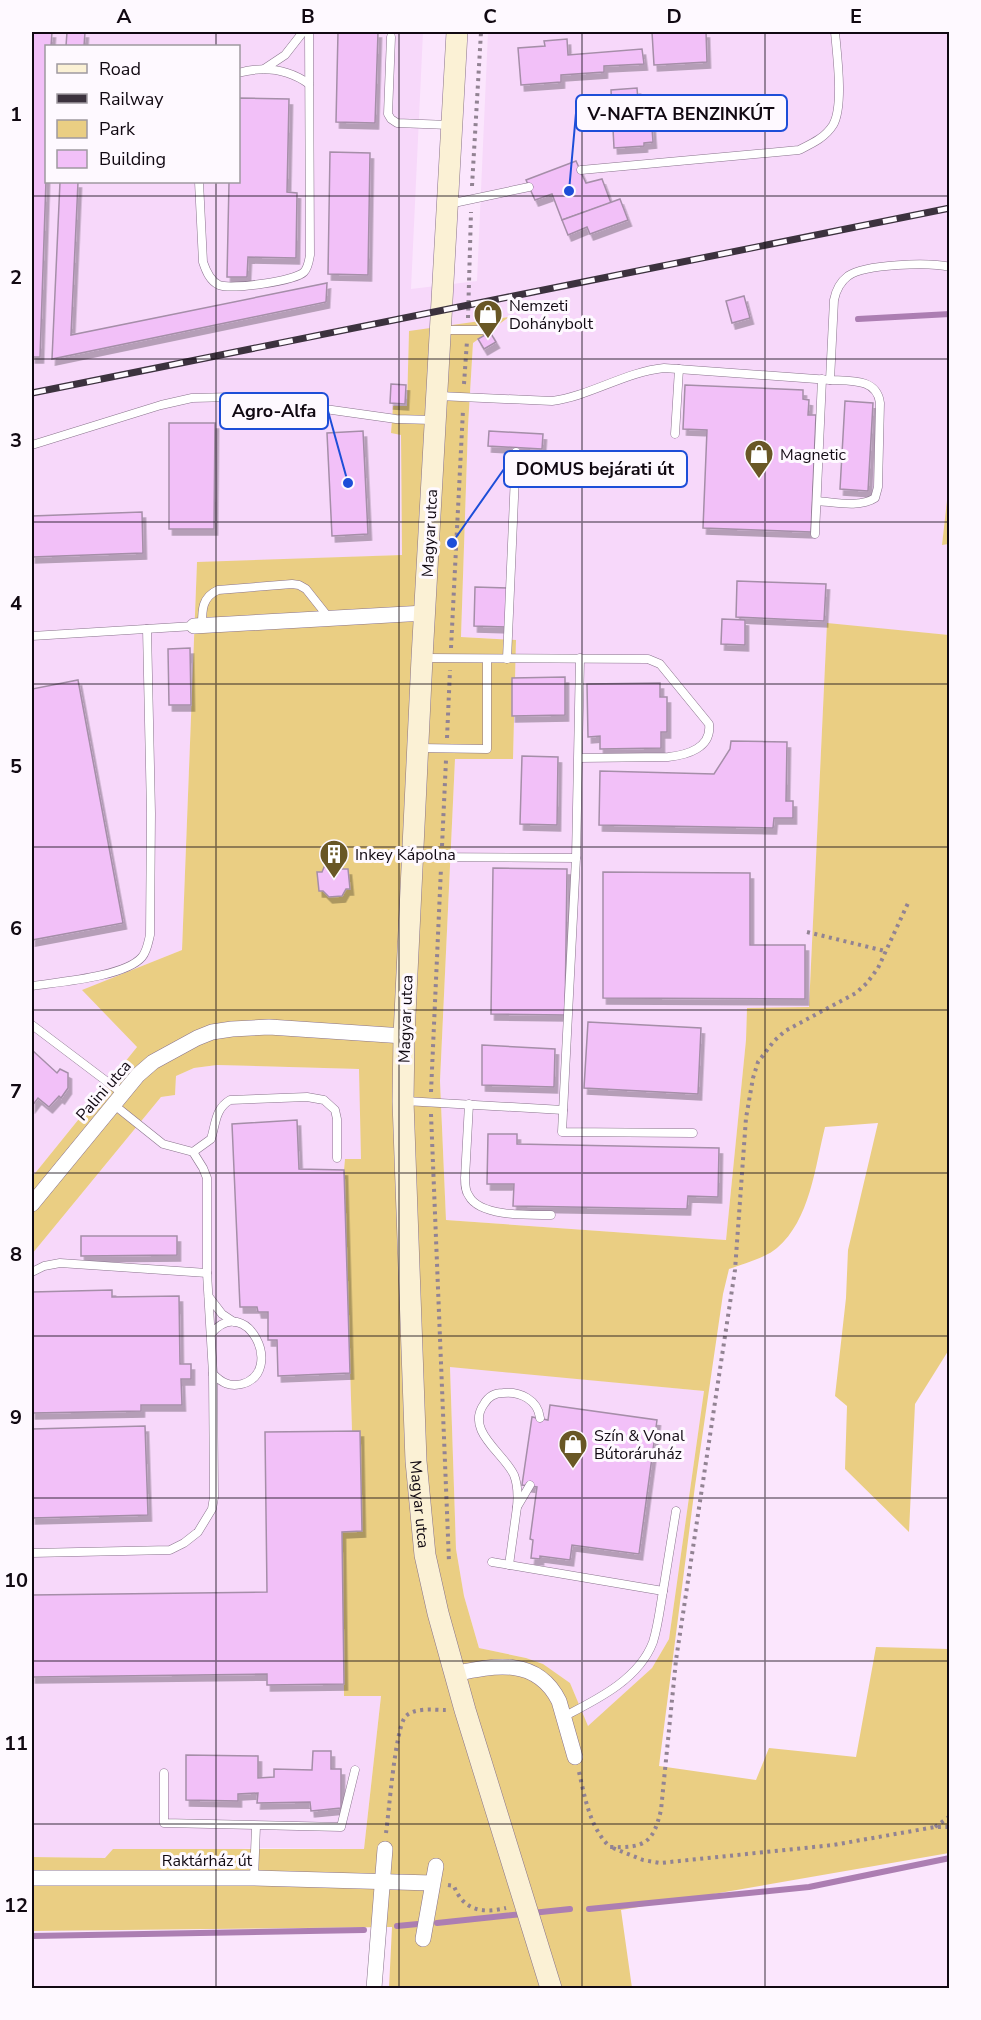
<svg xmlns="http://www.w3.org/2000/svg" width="981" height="2020" font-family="'Nunito Sans',sans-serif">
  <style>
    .built { fill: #f7d8fa; fill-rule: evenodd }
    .green { fill: #eace83; fill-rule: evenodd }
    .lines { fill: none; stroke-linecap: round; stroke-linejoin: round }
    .stream { stroke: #ac7eb2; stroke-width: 6 }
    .building { fill: #f2c0f8; stroke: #a58ea8; stroke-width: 1.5; filter: url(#shadow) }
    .service-casing { stroke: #89738c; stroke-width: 9 }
    .minor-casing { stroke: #89738c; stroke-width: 16 }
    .secondary-casing { stroke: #89738c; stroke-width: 22 }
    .path { stroke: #928393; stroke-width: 4; stroke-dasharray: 3 4.5; stroke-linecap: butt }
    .service { stroke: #fff; stroke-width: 8 }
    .minor { stroke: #fff; stroke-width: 15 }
    .secondary { stroke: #fbf1d5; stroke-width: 21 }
    .rail-casing { stroke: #3c323e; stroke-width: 7 }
    .rail { stroke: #fef9ff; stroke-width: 4.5; stroke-dasharray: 14; stroke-linecap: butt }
    .grid { fill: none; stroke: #110912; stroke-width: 1.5; stroke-opacity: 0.55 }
    .labels { text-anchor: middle; stroke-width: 6; stroke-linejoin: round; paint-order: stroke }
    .poi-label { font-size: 16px; fill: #110912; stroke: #fef9ff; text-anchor: start }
    .street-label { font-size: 16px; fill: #110912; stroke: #fef9ff }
    .leader { fill: none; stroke: #1d4ed8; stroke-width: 2 }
    .callout-dot { fill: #1d4ed8; stroke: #fef9ff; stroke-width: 2 }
    .callout { fill: #fef9ff; stroke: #1d4ed8; stroke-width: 2 }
    .callout-label { font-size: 18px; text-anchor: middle; font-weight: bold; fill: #110912 }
    .neatline { fill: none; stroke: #110912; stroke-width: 2 }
    .grid-label { font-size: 20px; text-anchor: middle; font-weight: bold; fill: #110912 }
  </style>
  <defs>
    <filter id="shadow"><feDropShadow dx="3.5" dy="6" stdDeviation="0" flood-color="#0004"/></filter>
  </defs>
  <rect width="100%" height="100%" fill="#fbe6fd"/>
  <g class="built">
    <path d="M32 32H423L411 289 477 281 488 32H949L950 483 942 545 949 544V635L827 624 809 1007 747 1009 746 1040 726 1240 446 1220 440 1081 455 759 513 758 516 640 461 637 468 426 473 343 508 317 409 332 407 406H393L391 432 401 435 402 555 197 563 182 950 83 990 137 1047 32 1177ZM46 46H238V182H46Z"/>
    <polygon points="217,1065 360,1069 361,1159 345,1159 344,1170 352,1431 360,1431 362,1531 343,1532 344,1696 381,1696 364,1849 255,1848 105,1858 32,1857 32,1254 161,1097 175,1095 176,1076 194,1068"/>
    <polygon points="450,1366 704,1391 669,1639 652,1668 588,1727 570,1683 542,1664 526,1658 479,1648 464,1596 456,1549"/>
  </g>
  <g class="green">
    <path d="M509 317 473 343 468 426 461 637 516 640 513 759H455L440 1081 446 1220 726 1240 746 1040 747 1008 809 1007 827 623 949 635 950 1348 915 1404 909 1532 845 1469 847 1406 835 1396 846 1298 848 1250 878 1123 825 1127C815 1167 810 1220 777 1248 767 1257 743 1264 729 1269L723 1294 695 1486 659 1766 756 1780 769 1748 856 1757 876 1647 949 1649V1853L621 1910 632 1988H389L392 1927 32 1931V1857L105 1858 113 1849H364L381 1696H344L342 1532 362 1531 360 1432 352 1431 344 1170 345 1159H361L359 1069 217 1065 194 1068 176 1076 175 1095 161 1097 32 1254V1177L137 1047 82 990 182 950 197 562 402 555 401 435 391 433 393 406H407L409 331ZM450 1367 704 1391 669 1639 652 1668 588 1726 570 1683 543 1664 526 1658 479 1648 464 1596 456 1549Z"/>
    <polygon points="949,483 949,544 942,545"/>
  </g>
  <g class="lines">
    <g class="stream">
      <polyline points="858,319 950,314"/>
      <polyline points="589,1909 809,1887 950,1858"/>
      <polyline points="437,1923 570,1909"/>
      <polyline points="397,1926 418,1924"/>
      <polyline points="32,1936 364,1930"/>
    </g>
  </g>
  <g class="building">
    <polygon points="32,32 52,32 51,46 46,46 46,180 40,357 32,357"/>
    <polygon points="67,32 85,32 84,46 66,46"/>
    <polygon points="338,32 378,32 375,123 336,122"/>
    <polygon points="652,32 706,32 707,62 654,65"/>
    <polygon points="567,39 568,55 642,49 644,64 604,66 604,72 561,75 561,82 521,85 518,48 545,46 544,41"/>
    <polygon points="637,88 638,100 650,100 653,142 644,143 644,146 614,148 611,90"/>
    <polygon points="238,98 289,99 287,192 297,193 296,258 248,257 247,277 227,277 229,182 238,182"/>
    <polygon points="330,152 370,153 368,275 328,274"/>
    <polygon points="576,161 586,183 602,179 611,203 562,220 552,194 535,200 526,180"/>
    <polygon points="60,182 78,182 71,335 327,283 326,302 52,359"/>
    <polygon points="620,199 628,220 590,234 587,227 568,235 562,220"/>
    <polygon points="744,296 750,318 732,323 726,301"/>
    <polygon points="490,332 496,342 484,349 478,339"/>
    <polygon points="391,384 406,385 405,404 390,403"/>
    <polygon points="685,385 803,390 803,399 809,400 808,415 816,415 811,532 703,528 707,430 683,429"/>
    <polygon points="845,401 873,403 868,491 840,489"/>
    <polygon points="169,423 215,423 214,529 169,529"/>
    <polygon points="363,431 368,534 332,536 327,433"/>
    <polygon points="489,431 543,434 542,449 488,446"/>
    <polygon points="142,512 143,553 32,557 32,516"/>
    <polygon points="737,581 826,584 824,621 736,617"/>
    <polygon points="475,587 507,588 506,627 474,626"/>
    <polygon points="722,619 745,620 745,645 721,644"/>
    <polygon points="190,648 191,705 169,705 168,649"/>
    <polygon points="565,677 565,715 512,716 512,678"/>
    <polygon points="78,680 123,923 32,940 32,689"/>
    <polygon points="660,683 660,697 667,697 667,732 661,732 661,748 600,749 600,736 588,737 587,684"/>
    <polygon points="731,741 787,742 786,801 793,801 793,818 774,818 773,828 599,825 600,771 714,774 730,749"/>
    <polygon points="522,756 558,757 557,825 520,824"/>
    <polygon points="338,864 342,869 348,869 350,889 346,889 342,896 329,897 323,891 319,891 317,872 322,872 325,865"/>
    <polygon points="493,868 567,869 565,1015 491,1014"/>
    <polygon points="603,872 750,873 750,945 805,945 805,999 603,998"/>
    <polygon points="588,1022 701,1028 698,1094 584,1088"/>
    <polygon points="482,1045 555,1049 554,1087 482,1085"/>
    <polygon points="32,1050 57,1073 60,1069 68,1073 68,1088 61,1098 59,1096 49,1107 38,1098 32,1106"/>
    <polygon points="297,1120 299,1169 344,1170 350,1373 278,1376 277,1340 268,1340 268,1312 258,1312 257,1307 240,1307 232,1124"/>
    <polygon points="488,1134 517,1134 517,1144 719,1148 718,1197 688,1196 687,1209 513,1206 514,1184 487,1184"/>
    <polygon points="81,1236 177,1236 177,1255 81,1256"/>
    <polygon points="112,1290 112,1297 179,1296 180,1364 191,1364 191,1379 181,1379 182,1405 141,1405 141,1411 32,1413 32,1292"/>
    <polygon points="550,1405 657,1420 639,1554 572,1545 570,1560 540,1556 540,1559 531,1558 533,1540 530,1539 537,1487 522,1485 532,1417 548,1420"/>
    <polygon points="145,1426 148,1515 32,1518 32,1429"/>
    <polygon points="360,1431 362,1531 342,1532 344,1684 267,1685 267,1674 32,1677 32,1595 267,1592 265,1432"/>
    <polygon points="313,1751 331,1751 331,1769 341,1769 341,1808 311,1811 310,1802 257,1803 258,1793 238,1794 238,1801 186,1800 186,1755 258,1756 258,1778 274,1777 274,1769 312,1770"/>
  </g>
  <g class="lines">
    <g class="service-casing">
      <g id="service">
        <polyline points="391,37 388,114 391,119 397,123 449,125"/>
        <polyline points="264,69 285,55 303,32"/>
        <path d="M238 73C263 66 288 69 309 84"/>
        <path d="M581 170 799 150C811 144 825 138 833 125 844 106 837 55 835 32"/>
        <path d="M199 182 203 262C206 271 210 281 219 285 231 290 295 281 304 272 308 268 309 261 310 255L309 32"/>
        <polyline points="449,204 529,187"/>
        <polyline points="443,330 483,330"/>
        <path d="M439 396 552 401C590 396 625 372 664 368L830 380"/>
        <polyline points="675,434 679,369"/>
        <polyline points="32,445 161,405 192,398 232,397 261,400 396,419 433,420"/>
        <path d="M817 501C834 502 860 508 875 498L878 487 880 403C877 378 850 381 830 380L834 300C836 290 840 282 848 276 865 264 929 262 950 267"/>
        <polyline points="815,534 822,379"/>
        <path d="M202 625C202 610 202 597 218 590L292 584 299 585 306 589 329 618"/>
        <polyline points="32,636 194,626"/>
        <path d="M425 658 648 659 660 664 709 724C712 748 687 755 668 757L579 758"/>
        <polyline points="580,658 576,858 562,1132 693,1133"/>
        <polyline points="507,659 516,452"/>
        <polyline points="419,748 487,749 487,659"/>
        <polyline points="413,857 576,858"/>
        <path d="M32 986C58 982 125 977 142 957 147 951 148 943 150 935L151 813 147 629"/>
        <polyline points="32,1025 122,1093"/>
        <polyline points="405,1101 563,1110"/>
        <path d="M469 1104 465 1178C465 1184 465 1191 469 1196 480 1217 530 1215 551 1215"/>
        <path d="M193 1152 211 1139C216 1123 215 1109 230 1100L307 1097 324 1100 335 1110 337 1119V1158"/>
        <polyline points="32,1272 44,1266 60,1263 207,1273"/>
        <polyline points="209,1297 222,1314 234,1322"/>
        <path d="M211 1334C246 1291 286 1372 242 1384 230 1387 222 1383 213 1374"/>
        <path d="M517 1507C518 1496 518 1485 514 1475 504 1453 465 1431 484 1404 488 1397 495 1393 503 1393 520 1391 538 1400 540 1418"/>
        <polyline points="32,1553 170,1550 184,1543 198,1532 212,1509 214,1497 213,1374 207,1273 207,1178 203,1168 193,1152 163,1144 113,1104"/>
        <path d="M492 1562 663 1591C660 1608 658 1626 653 1642 639 1679 598 1699 565 1716"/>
        <polyline points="509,1565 517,1507 530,1485"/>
        <polyline points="663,1591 676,1511"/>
        <polyline points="164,1773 164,1823 341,1827 355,1770"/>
        <polyline points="254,1878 256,1826"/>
      </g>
    </g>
    <g class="minor-casing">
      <g id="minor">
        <polyline points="194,626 425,613"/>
        <polyline points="32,1204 138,1075 153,1062 197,1038 212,1032 232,1029 269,1027 404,1036"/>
        <path d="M454 1674C495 1665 537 1657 559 1701L575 1757"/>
        <polyline points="32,1878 254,1878 432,1883"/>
        <polyline points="423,1939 436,1866"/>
        <polyline points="374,1988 385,1849"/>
      </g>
    </g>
    <g class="secondary-casing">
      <g id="secondary">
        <path id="s1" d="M457 32 422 658 404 1036 403 1101 416 1461 425 1555 438 1613 465 1710 551 1988"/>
      </g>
    </g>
    <g class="path">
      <polyline points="472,186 481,32"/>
      <polyline points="468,318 471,212"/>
      <polyline points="464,384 467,341"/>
      <polyline points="451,648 463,410"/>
      <polyline points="447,738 450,670"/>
      <polyline points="442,846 446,760"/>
      <polyline points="807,932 885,951"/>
      <polyline points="431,1092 441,868"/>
      <polyline points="431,1114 449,1562"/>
      <path d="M579 1772C585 1798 590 1828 610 1847 644 1848 653 1844 661 1810L676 1660 735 1270 746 1118 753 1078 758 1062 774 1041 785 1031 856 993 867 983 878 968 909 901"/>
      <polyline points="935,1827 950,1816"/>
      <path d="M386 1833C389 1812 395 1731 405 1717 414 1707 434 1710 446 1710"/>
      <polyline points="613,1848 643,1860 660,1863 833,1845 935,1827 950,1827"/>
      <path d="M448 1885 454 1886C463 1910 482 1914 506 1908"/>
    </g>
    <use href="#service" class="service"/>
    <use href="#minor" class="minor"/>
    <use href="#secondary" class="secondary"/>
    <g class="rail-casing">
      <polyline id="rail" points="32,393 950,208"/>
    </g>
    <use href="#rail" class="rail"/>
  </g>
  <path class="grid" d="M216 32V46M399 32V1988M582 32V1988M765 32V1988M216 182V1988M32 196H950M32 359H950M32 522H950M32 684H950M32 847H950M32 1010H950M32 1173H950M32 1336H950M32 1498H950M32 1661H950M32 1824H950"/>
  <defs>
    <g id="shop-pin" transform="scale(1.5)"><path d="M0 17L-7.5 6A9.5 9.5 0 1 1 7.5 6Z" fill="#695725" stroke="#fef9ff"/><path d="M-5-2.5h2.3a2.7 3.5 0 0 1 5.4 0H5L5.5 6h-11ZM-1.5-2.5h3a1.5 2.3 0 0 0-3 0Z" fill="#fff"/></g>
    <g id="building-pin" transform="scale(1.5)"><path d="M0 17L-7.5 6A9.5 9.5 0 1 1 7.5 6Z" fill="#695725" stroke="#fef9ff"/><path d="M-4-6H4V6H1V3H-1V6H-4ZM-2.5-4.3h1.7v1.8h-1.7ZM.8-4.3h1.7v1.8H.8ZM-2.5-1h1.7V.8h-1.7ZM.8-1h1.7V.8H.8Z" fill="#fff"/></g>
  </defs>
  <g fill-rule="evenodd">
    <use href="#shop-pin" x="488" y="314"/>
    <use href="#shop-pin" x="759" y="454"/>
    <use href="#building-pin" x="334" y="854"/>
    <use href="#shop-pin" x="573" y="1444"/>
  </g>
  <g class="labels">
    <g class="poi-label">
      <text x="509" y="311">Nemzeti<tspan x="509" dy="18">Dohánybolt</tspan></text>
      <text x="780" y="460">Magnetic</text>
      <text x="355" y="860">Inkey Kápolna</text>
      <text x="594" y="1441">Szín &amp; Vonal<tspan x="594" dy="18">Bútoráruház</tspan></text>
    </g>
    <g class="street-label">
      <text transform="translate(429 533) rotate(-87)" y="6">Magyar utca</text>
      <text transform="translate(405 1019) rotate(-88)" y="6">Magyar utca</text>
      <text transform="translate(103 1090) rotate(-49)" y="6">Palini utca</text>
      <text dy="6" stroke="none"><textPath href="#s1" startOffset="1474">Magyar utca</textPath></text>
      <text x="207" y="1866">Raktárház út</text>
    </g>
  </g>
  <path class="leader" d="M569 191L576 113M348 483L328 411M452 543L504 469"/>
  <g class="callout-dot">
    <circle cx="569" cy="191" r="6"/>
    <circle cx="348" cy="483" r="6"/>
    <circle cx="452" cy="543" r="6"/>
  </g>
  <g class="callout">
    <rect x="576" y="95" width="211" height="36" rx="6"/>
    <rect x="220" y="393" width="108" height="36" rx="6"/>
    <rect x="504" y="451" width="183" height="36" rx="6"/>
  </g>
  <g class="callout-label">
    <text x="681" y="120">V-NAFTA BENZINKÚT</text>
    <text x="274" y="417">Agro-Alfa</text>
    <text x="595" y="475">DOMUS bejárati út</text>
  </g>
  <rect width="981" height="2020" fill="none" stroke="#fef9ff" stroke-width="66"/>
  <rect x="45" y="45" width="195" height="138" fill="#fef9ff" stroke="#9f99a0" stroke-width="1.5"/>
  <rect x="57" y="64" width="30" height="9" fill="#fbf1d5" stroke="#9f99a0" stroke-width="1.5"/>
  <text x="99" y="75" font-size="18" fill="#110912">Road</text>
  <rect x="57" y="94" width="30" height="9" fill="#3c323e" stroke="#9f99a0" stroke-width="1.5"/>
  <text x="99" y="105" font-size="18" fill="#110912">Railway</text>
  <rect x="57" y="120" width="30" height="18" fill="#eace83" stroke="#9f99a0" stroke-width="1.5"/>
  <text x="99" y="135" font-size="18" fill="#110912">Park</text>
  <rect x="57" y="150" width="30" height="18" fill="#f2c0f8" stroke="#9f99a0" stroke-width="1.5"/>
  <text x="99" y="165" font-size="18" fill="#110912">Building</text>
  <rect x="33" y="33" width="915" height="1954" class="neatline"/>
  <g class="grid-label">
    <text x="124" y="23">A</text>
    <text x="308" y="23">B</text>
    <text x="490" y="23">C</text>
    <text x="674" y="23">D</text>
    <text x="856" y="23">E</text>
    <text x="16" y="121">1</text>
    <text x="16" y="284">2</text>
    <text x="16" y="447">3</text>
    <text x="16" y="610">4</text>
    <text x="16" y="773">5</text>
    <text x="16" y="935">6</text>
    <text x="16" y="1098">7</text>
    <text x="16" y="1261">8</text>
    <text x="16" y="1424">9</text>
    <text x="16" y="1587">10</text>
    <text x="16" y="1750">11</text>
    <text x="16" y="1912">12</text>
  </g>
</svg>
